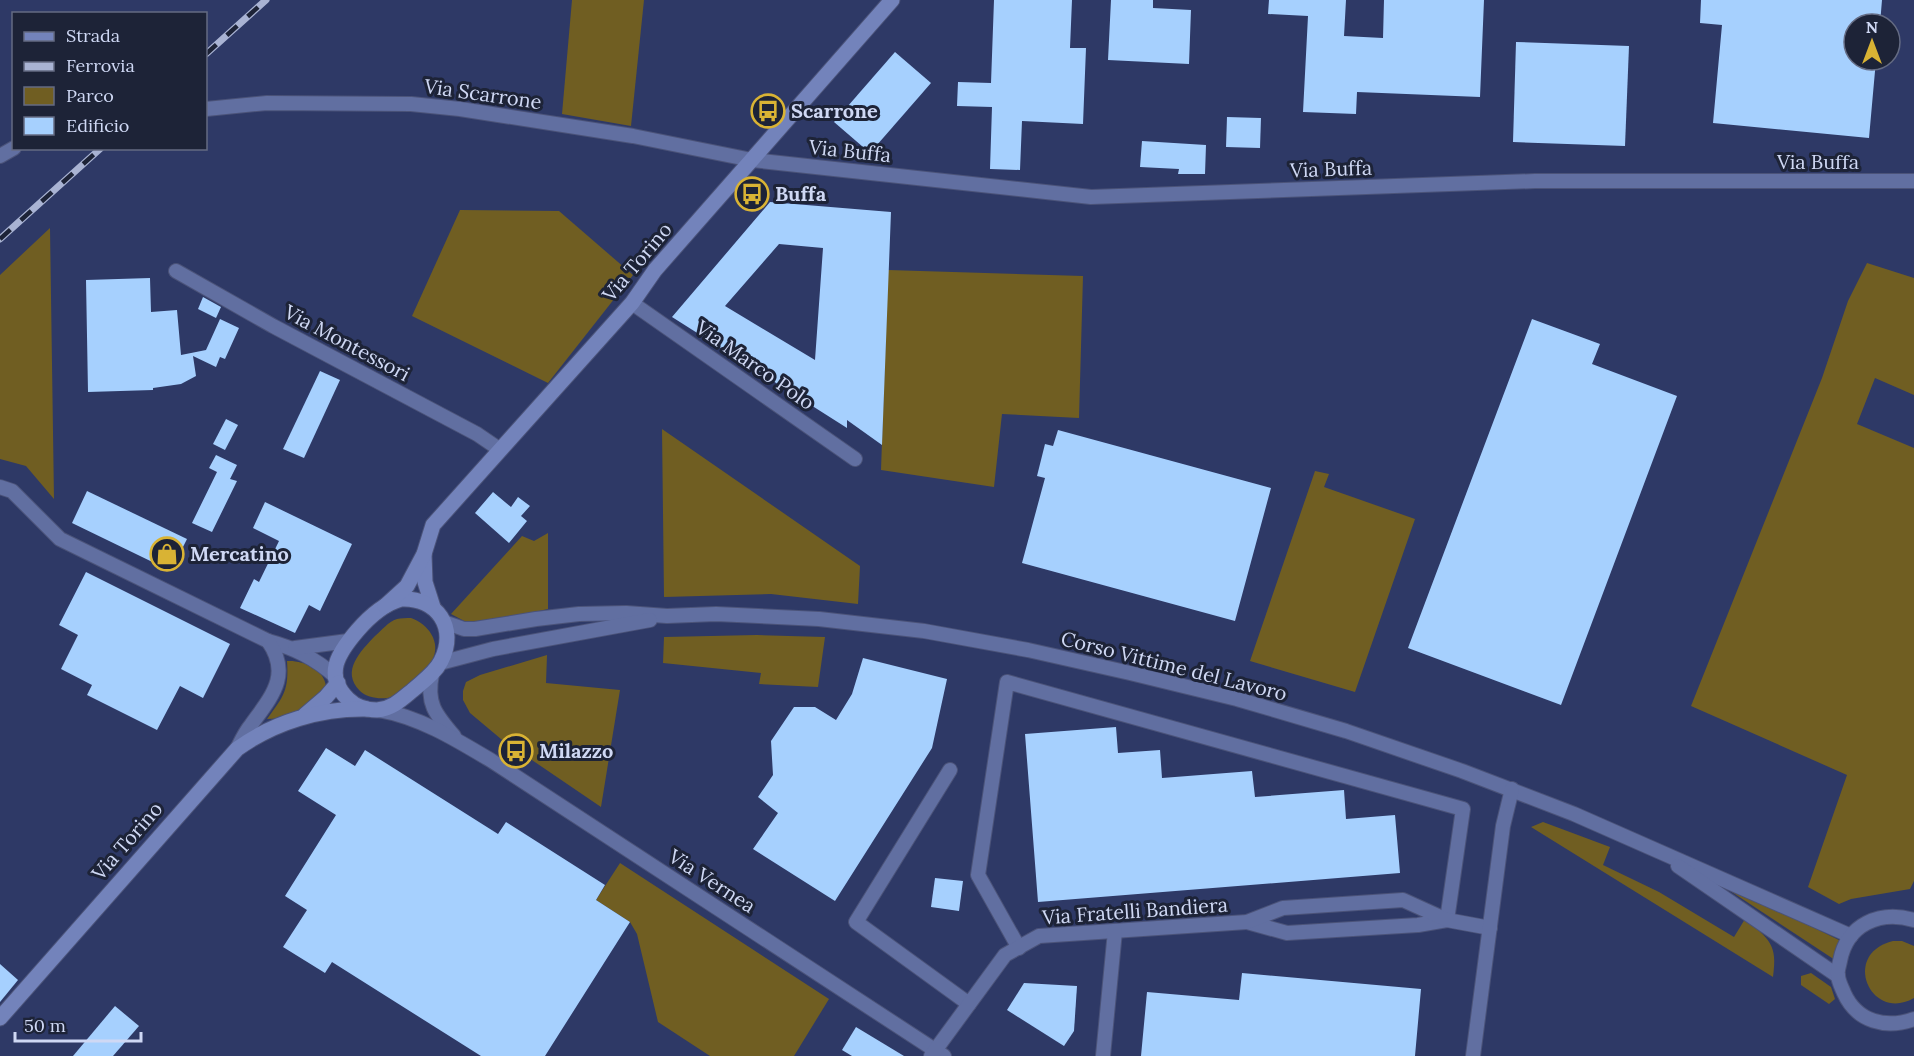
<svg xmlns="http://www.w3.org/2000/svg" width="1914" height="1056" font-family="Lora,serif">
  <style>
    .green { fill: #705e22 }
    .building { fill: #a6d0fe; fill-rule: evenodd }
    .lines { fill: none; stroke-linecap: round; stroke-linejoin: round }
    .minor-casing { stroke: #4b5379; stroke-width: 16 }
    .secondary-casing { stroke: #4b5379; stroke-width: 17 }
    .minor { stroke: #616fa1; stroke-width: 14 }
    .secondary { stroke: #7383bb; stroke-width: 15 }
    .rail-casing { stroke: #a9b3d3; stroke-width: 7 }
    .rail { stroke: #1d2337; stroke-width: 4.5; stroke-dasharray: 14; stroke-linecap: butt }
    .labels { text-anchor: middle; stroke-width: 6; stroke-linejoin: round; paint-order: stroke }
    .street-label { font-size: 20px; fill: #cfd8f4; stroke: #1d2337 }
    .poi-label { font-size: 20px; font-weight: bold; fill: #cfd8f4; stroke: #1d2337; text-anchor: start }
  </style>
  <rect width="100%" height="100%" fill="#2e3966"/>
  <g class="green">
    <polygon points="572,0 644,0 631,126 562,114"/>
    <polygon points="460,210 559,211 633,275 548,383 412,316"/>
    <polygon points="50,228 54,499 26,466 0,459 0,275"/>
    <polygon points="1867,263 1914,278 1914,395 1875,378 1857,424 1914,448 1914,881 1910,889 1851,899 1839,904 1808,887 1847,775 1691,706 1822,378 1848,301"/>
    <polygon points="888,270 1083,276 1079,418 1002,414 994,487 881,470"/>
    <polygon points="662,429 860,566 858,604 771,594 664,597"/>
    <polygon points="1315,471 1329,474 1324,487 1415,519 1355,692 1250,661"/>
    <polygon points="548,533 548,609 485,623 468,623 451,614 522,536 534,541"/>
    <path d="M411 618C428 624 442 642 432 661 428 668 418 675 412 681 408 686 402 694 395 696 385 700 368 699 360 691 340 671 361 651 375 636 382 630 388 622 397 619 401 618 406 618 411 618Z"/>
    <polygon points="757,635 825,637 818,687 759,684 761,673 663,663 664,637"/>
    <polygon points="547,655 546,683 620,690 601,807 501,739 470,713 463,700 463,691 466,682 480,675"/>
    <path d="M287 661C303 660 324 669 326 686 322 691 318 697 313 701 302 711 282 719 267 719 284 696 289 690 287 661Z"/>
    <path d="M1543 822 1610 847 1603 865 1659 892 1734 937 1745 919C1769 939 1778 944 1773 977L1531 827Z"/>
    <polygon points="620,863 829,999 794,1056 710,1056 658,1022 637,934 630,922 596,900"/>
    <polygon points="1706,875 1841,941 1835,960"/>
    <path d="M1893 941H1902L1914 946V998C1871 1023 1840 954 1893 941Z"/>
    <polygon points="1811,973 1831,987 1835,999 1829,1004 1801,985 1801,976"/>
  </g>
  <g class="building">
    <polygon points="994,0 1072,0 1070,48 1086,48 1083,124 1022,121 1020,170 990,169 992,107 957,106 958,82 991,83"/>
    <polygon points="1111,0 1153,0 1153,8 1191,10 1189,64 1108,60"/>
    <polygon points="1269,0 1346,0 1344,36 1383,38 1384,0 1484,0 1480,97 1357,92 1356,114 1303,112 1308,16 1268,14"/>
    <polygon points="1701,0 1882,0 1880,24 1854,24 1854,60 1876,60 1869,138 1713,123 1722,25 1700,23"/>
    <polygon points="1516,42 1629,46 1625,146 1513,142"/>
    <polygon points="895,52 931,83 870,153 834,122"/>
    <polygon points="1227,117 1261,118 1260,148 1226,147"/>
    <polygon points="1142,141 1206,145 1205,174 1178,174 1179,169 1140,167"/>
    <path d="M770 202 891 212 882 445 847 420V428L672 317ZM779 244 823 248 815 360 725 306Z"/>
    <polygon points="150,278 151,312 177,310 181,355 206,350 220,319 239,328 225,359 220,357 216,367 193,356 196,376 181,384 153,388 153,390 88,392 86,280"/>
    <polygon points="203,297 221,307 216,318 198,309"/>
    <polygon points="1532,319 1600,344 1592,364 1677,396 1561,705 1408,648"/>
    <polygon points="320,371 340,380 304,458 283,449"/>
    <polygon points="226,419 238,425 225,450 213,444"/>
    <polygon points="1058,430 1271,488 1235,621 1022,563 1045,478 1037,476 1045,444 1053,446"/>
    <polygon points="216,455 237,465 230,479 237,481 212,532 192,523 217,472 209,468"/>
    <polygon points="87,491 187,539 171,571 72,523"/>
    <polygon points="493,492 511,507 518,497 530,506 521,516 527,521 509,543 475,513"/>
    <polygon points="265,502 352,544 320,611 309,605 295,633 240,608 254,579 259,582 279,541 253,528"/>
    <polygon points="86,572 230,644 203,698 180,686 157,730 87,695 92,685 61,669 78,635 59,625"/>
    <polygon points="863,658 947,679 932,748 835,901 753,849 778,813 758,797 773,775 771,741 794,707 815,707 836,720 852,694"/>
    <polygon points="1116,727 1118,753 1160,750 1162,778 1252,771 1255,797 1344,790 1346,819 1395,815 1400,873 1038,902 1025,734"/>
    <polygon points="326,748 355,766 365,750 498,834 506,822 605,885 596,900 630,922 545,1056 481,1056 332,962 325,973 283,947 307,910 285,896 336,815 298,791"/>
    <polygon points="935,878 963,881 959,911 931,907"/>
    <polygon points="0,964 18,980 0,1002"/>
    <polygon points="1242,973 1421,989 1415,1056 1141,1056 1147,992 1239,1000"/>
    <polygon points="1024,983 1077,986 1074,1031 1064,1046 1007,1010"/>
    <polygon points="115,1006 139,1026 113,1056 73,1056"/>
    <polygon points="856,1027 904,1056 852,1056 842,1050"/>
  </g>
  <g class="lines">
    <g class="minor-casing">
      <g id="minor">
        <polyline points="206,109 267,103 411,104 460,109 633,136 752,160 1091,197 1535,181 1914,181"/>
        <polyline points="0,156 14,148"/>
        <polyline points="176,271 273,326 477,434 499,449"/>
        <polyline points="632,303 855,459"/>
        <path d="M0 487 12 491 60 539 268 641C294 648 315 658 336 677"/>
        <polyline points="444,622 464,629 475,629 536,619 579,614 626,613 667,616 716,614 819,619 924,631 1028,650 1130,673 1237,699 1346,731 1462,771 1574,814 1851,936"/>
        <polyline points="295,648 348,641"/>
        <polyline points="440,663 493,649 650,620"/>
        <path d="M432 674C426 703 435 714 454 736"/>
        <path d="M379 710C420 717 457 740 492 761L944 1056"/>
        <path d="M237 749C241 741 245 732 251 725 271 697 292 675 268 641"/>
        <polyline points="950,770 856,922 969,1004"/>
        <polyline points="1678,866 1838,976"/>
        <path d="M1914 920C1880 910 1847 924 1840 961 1839 966 1837 971 1838 975 1838 981 1842 988 1844 993 1857 1022 1886 1029 1914 1019"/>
        <polyline points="1247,922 1287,933 1418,925 1447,920"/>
        <polyline points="1019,948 978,875 1007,682 1463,809 1447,920"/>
        <polyline points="931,1056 1005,955 1039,936 1247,922 1283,908 1403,900 1447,920 1490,928"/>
        <polyline points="1103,1056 1115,931"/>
        <polyline points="1473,1056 1503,826 1512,789"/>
      </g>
    </g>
    <g class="secondary-casing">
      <g id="secondary">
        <polyline points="424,554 425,582 433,607"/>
        <path d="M401 599C437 597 458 628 441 661 435 673 423 681 413 690 402 699 392 709 377 710 366 710 356 707 348 699 323 675 339 652 357 631 369 617 383 604 401 599Z"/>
        <polyline points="385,606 407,586 424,554 433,525 632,303 655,270 892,0"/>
        <polyline points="305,715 326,697 338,683"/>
        <path d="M0 1018 237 749C274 722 321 708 367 709"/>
      </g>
    </g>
    <use href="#minor" class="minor"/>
    <use href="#secondary" class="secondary"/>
    <g class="rail-casing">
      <g id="rail">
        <polyline points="206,54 266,0"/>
        <polyline points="0,239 101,148"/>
      </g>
    </g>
    <use href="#rail" class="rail"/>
  </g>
  <defs>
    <g id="bus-ring" transform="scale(1.725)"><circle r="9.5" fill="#1d2337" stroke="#d9b334" stroke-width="1.5"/><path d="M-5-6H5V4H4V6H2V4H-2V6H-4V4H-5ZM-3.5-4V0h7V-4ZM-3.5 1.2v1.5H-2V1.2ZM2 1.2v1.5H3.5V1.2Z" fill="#d9b334"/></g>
    <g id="shop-ring" transform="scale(1.725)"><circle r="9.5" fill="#1d2337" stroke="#d9b334" stroke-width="1.5"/><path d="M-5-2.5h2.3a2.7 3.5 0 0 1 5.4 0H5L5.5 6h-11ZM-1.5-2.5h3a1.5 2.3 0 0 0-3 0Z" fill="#d9b334"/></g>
  </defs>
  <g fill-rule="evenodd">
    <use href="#bus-ring" x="768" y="111"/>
    <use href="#bus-ring" x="752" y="194"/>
    <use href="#shop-ring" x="167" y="554"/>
    <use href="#bus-ring" x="516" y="751"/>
  </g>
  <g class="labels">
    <g class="street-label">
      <text transform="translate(483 94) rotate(8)" y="7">Via Scarrone</text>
      <text transform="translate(850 151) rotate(6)" y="7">Via Buffa</text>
      <text x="1818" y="169">Via Buffa</text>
      <text transform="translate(1331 169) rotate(-2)" y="7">Via Buffa</text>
      <text transform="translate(637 262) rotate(-50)" y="7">Via Torino</text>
      <text transform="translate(347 343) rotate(28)" y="7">Via Montessori</text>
      <text transform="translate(755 365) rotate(35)" y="7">Via Marco Polo</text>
      <text transform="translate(1174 666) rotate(14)" y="7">Corso Vittime del Lavoro</text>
      <text transform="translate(127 841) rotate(-49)" y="7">Via Torino</text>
      <text transform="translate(712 881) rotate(33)" y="7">Via Vernea</text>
      <text transform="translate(1135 911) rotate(-4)" y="7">Via Fratelli Bandiera</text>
    </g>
    <g class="poi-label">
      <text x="791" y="118">Scarrone</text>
      <text x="775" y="201">Buffa</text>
      <text x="190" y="561">Mercatino</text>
      <text x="539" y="758">Milazzo</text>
    </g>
  </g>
  <rect x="12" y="12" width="195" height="138" fill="#1d2337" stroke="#646b83" stroke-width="1.5"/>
  <rect x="24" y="32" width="30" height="9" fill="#7383bb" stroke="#646b83" stroke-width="1.5"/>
  <text x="66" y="42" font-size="18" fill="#cfd8f4">Strada</text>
  <rect x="24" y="62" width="30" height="9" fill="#a9b3d3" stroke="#646b83" stroke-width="1.5"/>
  <text x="66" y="72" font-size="18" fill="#cfd8f4">Ferrovia</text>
  <rect x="24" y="87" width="30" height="18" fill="#705e22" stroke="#646b83" stroke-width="1.5"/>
  <text x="66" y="102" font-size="18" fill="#cfd8f4">Parco</text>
  <rect x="24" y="117" width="30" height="18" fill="#a6d0fe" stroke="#646b83" stroke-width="1.5"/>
  <text x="66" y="132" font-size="18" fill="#cfd8f4">Edificio</text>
  <g transform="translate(1872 42)"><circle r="28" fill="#1d2337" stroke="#646b83" stroke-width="1.5"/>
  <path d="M0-4.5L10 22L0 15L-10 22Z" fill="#d9b334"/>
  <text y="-9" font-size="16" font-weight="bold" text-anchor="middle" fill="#cfd8f4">N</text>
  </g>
  <path d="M15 1032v9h126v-9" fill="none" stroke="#cfd8f4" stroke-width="3"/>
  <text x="24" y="1032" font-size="18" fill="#cfd8f4" stroke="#1d2337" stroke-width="4.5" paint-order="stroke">50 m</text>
</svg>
